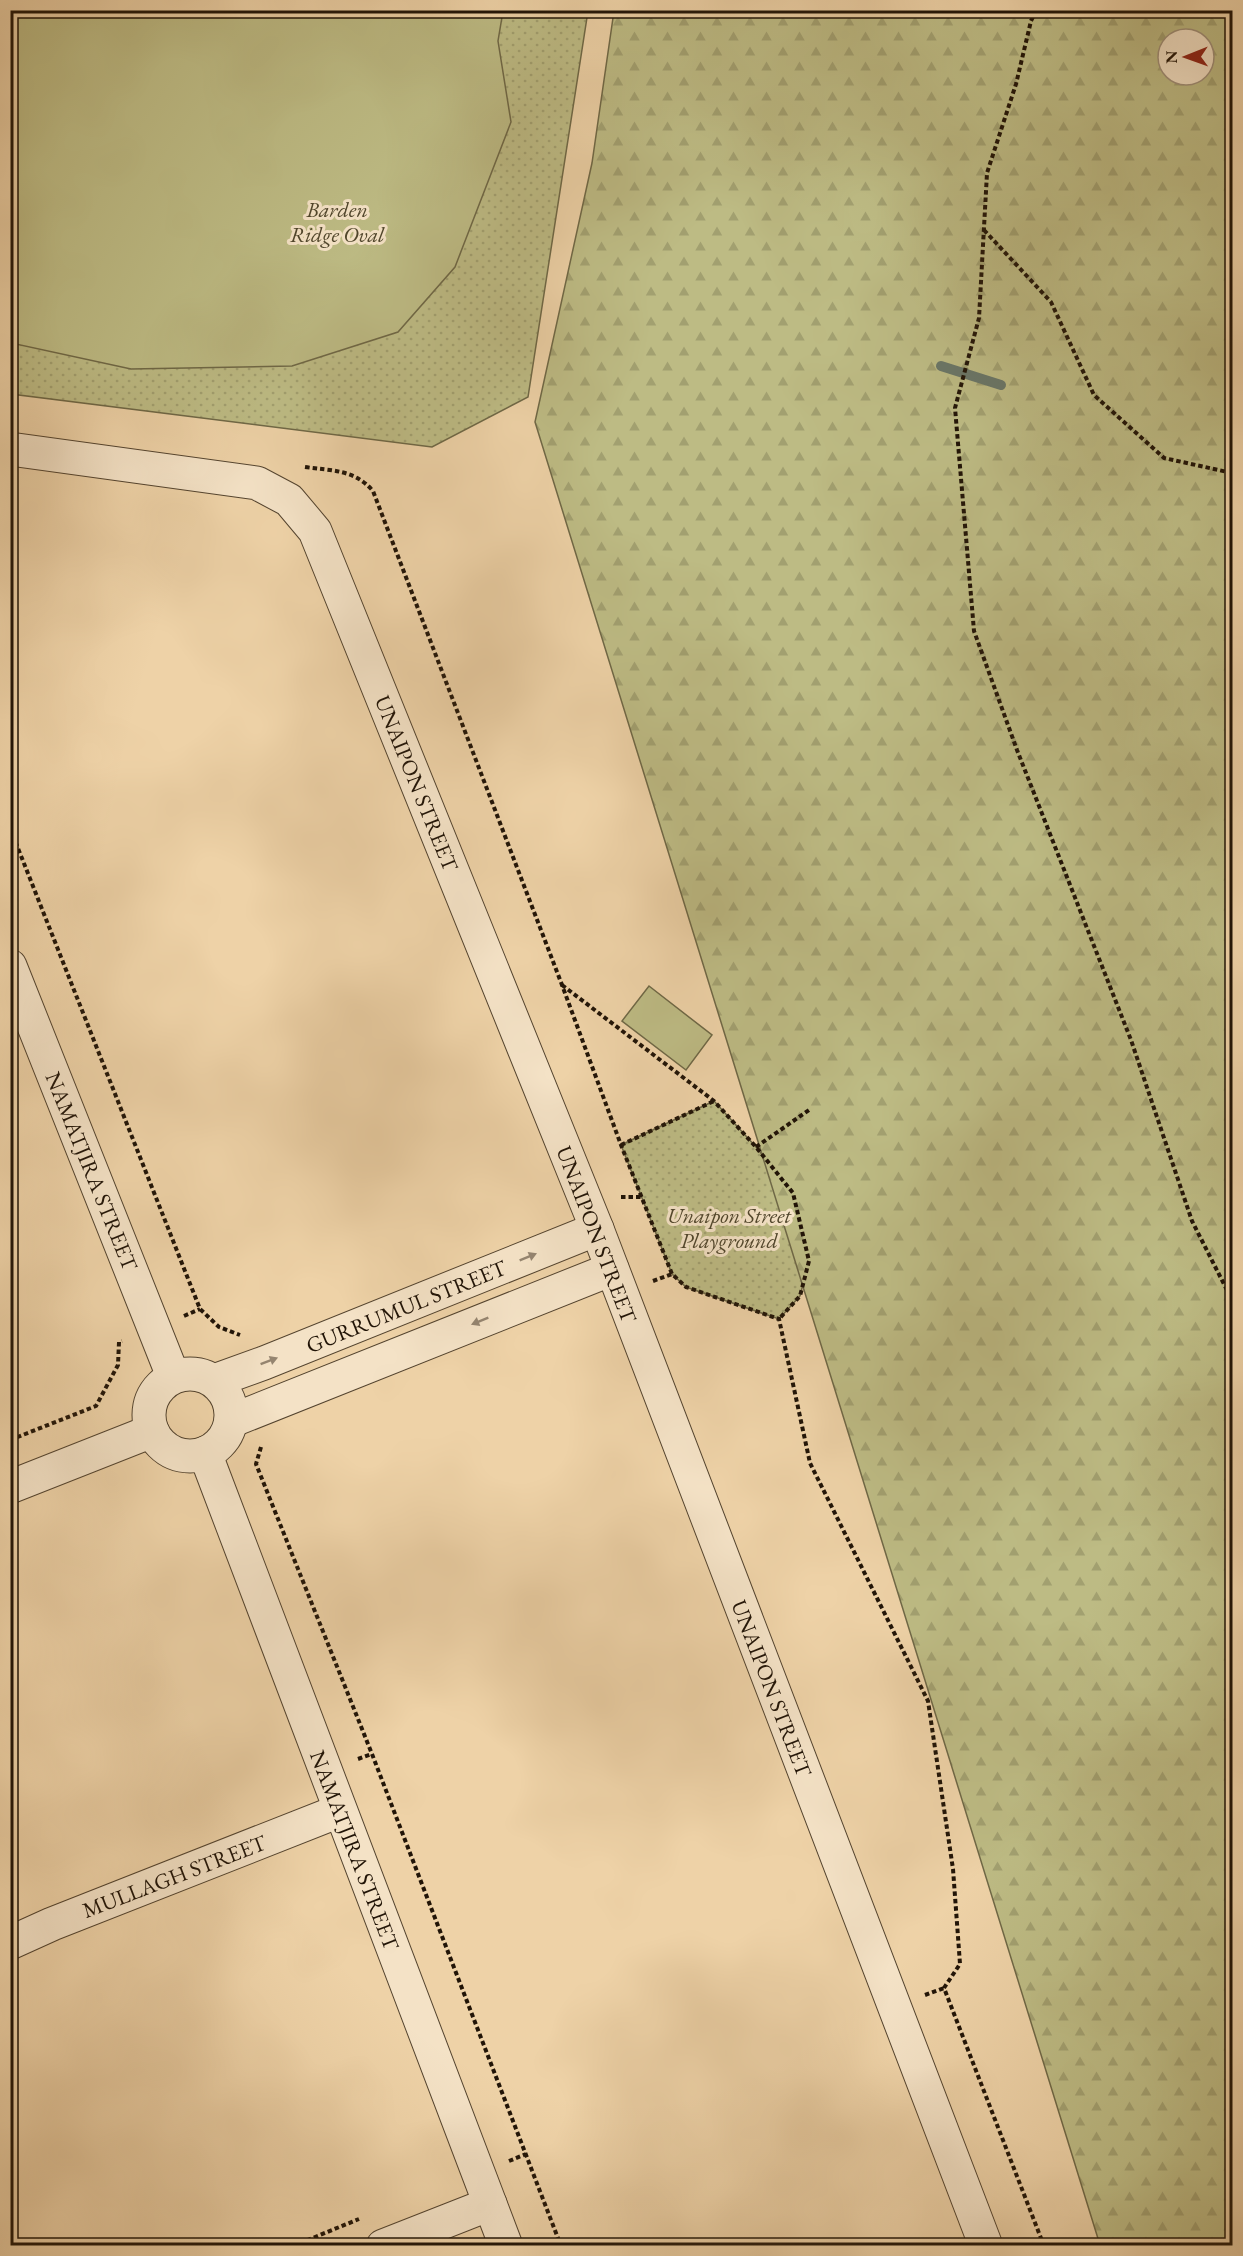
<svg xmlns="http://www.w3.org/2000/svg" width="1243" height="2256" font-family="'EB Garamond',serif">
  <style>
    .grass { fill: url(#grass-dots); stroke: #6f6846; stroke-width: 1.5 }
    .forest { fill: url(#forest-firs); stroke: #6f6846; stroke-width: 1.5; fill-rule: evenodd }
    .garden { fill: #bdbb84; stroke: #6f6846; stroke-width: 1.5 }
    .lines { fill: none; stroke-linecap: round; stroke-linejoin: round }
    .stream { stroke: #697668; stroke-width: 10 }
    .street-casing { stroke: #54442f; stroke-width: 35 }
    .path { stroke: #211407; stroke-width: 4; stroke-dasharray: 4.5 3; stroke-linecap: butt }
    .street { stroke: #f4e2c6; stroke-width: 33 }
    .oneway { fill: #958570 }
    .labels { text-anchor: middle; stroke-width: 6; stroke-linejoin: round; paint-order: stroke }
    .park-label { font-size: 22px; font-style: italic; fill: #50462c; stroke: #f4e2c6 }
    .street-label { font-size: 22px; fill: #211407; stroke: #f4e2c6 }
  </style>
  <defs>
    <pattern id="grass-dots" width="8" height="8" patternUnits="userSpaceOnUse" patternTransform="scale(1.5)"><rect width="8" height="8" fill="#bdbb84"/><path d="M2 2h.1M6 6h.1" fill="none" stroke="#a2a070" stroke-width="1.8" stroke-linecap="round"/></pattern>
    <pattern id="forest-firs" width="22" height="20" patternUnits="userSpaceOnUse" patternTransform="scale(1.5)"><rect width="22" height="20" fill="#bdbb84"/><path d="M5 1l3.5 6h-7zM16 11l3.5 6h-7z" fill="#a2a070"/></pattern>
  </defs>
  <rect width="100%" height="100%" fill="#eed2a7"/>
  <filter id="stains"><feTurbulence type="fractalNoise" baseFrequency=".00333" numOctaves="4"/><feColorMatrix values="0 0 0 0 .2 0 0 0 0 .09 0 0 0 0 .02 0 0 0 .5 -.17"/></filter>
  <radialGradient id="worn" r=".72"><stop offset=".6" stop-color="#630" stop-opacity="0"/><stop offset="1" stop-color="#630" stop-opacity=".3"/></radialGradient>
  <g class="grass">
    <polygon points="11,11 588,11 528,397 432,447 11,394"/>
    <polygon points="714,1101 756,1147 793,1193 809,1261 800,1296 779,1319 686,1287 672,1274 621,1145"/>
  </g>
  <path class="forest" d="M614 11H1232V2245H1100L535 422 592 163ZM1168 39H1204V75H1168Z"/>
  <g class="garden">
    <polygon points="10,11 503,11 498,41 511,122 455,267 398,332 292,366 131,369 11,343"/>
    <polygon points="649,986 712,1035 686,1070 622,1021"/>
  </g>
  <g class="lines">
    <polyline class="stream" points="941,366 1001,385"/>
    <g class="street-casing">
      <g id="street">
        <polyline points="10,449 257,483 289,500 315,531 597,1229 986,2246"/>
        <polyline points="10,966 173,1376"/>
        <circle cx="190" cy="1415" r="41"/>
        <polyline points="214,1381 264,1363 597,1229"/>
        <polyline points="231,1421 612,1269"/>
        <polyline points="205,1453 506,2246"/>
        <polyline points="10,1487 152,1431"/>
        <polyline points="10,1943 52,1924 339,1811"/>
        <polyline points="383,2246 490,2204"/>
      </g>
    </g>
    <g class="path">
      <polyline points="1036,10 1031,21 1016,84 987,173 979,318 955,408 974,631 1017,750 1131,1040 1192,1221 1232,1300"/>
      <polyline points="984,230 1051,302 1094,395 1164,458 1232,473"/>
      <path d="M305 467C332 471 354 469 373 491L562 985 621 1145 672 1274 686 1287 779 1319 810 1463 928 1701 953 1869 960 1964 944 1988 1044 2246"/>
      <polyline points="10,828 200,1309 219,1327 240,1335"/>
      <polyline points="562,985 714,1101 756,1147 793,1193 809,1261 800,1296 779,1319"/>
      <polyline points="621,1145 714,1101"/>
      <polyline points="756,1147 809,1110"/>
      <polyline points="621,1197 642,1197"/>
      <polyline points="653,1281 672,1274"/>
      <polyline points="184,1316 200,1309"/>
      <polyline points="10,1440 96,1406 118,1365 119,1342 122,1341"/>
      <polyline points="261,1447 256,1464 372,1754 561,2246"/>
      <polyline points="358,1759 372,1754"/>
      <polyline points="925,1995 944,1988"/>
      <polyline points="509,2161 526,2154"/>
      <polyline points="293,2246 359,2219"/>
    </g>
    <use href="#street" class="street"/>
  </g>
  <defs><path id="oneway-solid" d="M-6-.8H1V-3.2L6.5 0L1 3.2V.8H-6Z" transform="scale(1.5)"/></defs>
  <g class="oneway">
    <use href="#oneway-solid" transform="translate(528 1257) rotate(-22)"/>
    <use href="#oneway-solid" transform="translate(480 1321) rotate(158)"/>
    <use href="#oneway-solid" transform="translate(269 1361) rotate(-21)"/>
  </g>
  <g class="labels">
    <g class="park-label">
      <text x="337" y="217">Barden<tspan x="337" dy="25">Ridge Oval</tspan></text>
      <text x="729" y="1223">Unaipon Street<tspan x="729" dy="25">Playground</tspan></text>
    </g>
    <g class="street-label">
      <text transform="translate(417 783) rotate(68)" y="8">UNAIPON STREET</text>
      <text transform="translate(92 1171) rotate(68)" y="8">NAMATJIRA STREET</text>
      <text transform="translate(597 1234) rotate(69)" y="8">UNAIPON STREET</text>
      <text transform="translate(406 1306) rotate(-22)" y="8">GURRUMUL STREET</text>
      <text transform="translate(772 1688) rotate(69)" y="8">UNAIPON STREET</text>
      <text transform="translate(355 1850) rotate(69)" y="8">NAMATJIRA STREET</text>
      <text transform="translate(174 1876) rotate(-21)" y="8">MULLAGH STREET</text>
    </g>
  </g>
  <rect width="1243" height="2256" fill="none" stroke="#eed2a7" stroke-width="36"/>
  <rect x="12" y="12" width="1219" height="2232" fill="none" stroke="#211407" stroke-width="3"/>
  <rect x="18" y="18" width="1207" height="2220" fill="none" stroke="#211407" stroke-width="1.5"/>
  <g transform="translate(1186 57) rotate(269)"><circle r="28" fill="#f4e2c6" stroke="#a0907a" stroke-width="1.5"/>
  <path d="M0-4.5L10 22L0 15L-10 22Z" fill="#8f2418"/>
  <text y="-9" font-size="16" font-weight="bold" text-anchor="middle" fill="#211407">N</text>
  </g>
  <rect width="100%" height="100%" filter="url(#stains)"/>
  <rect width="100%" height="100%" fill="url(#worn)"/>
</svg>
